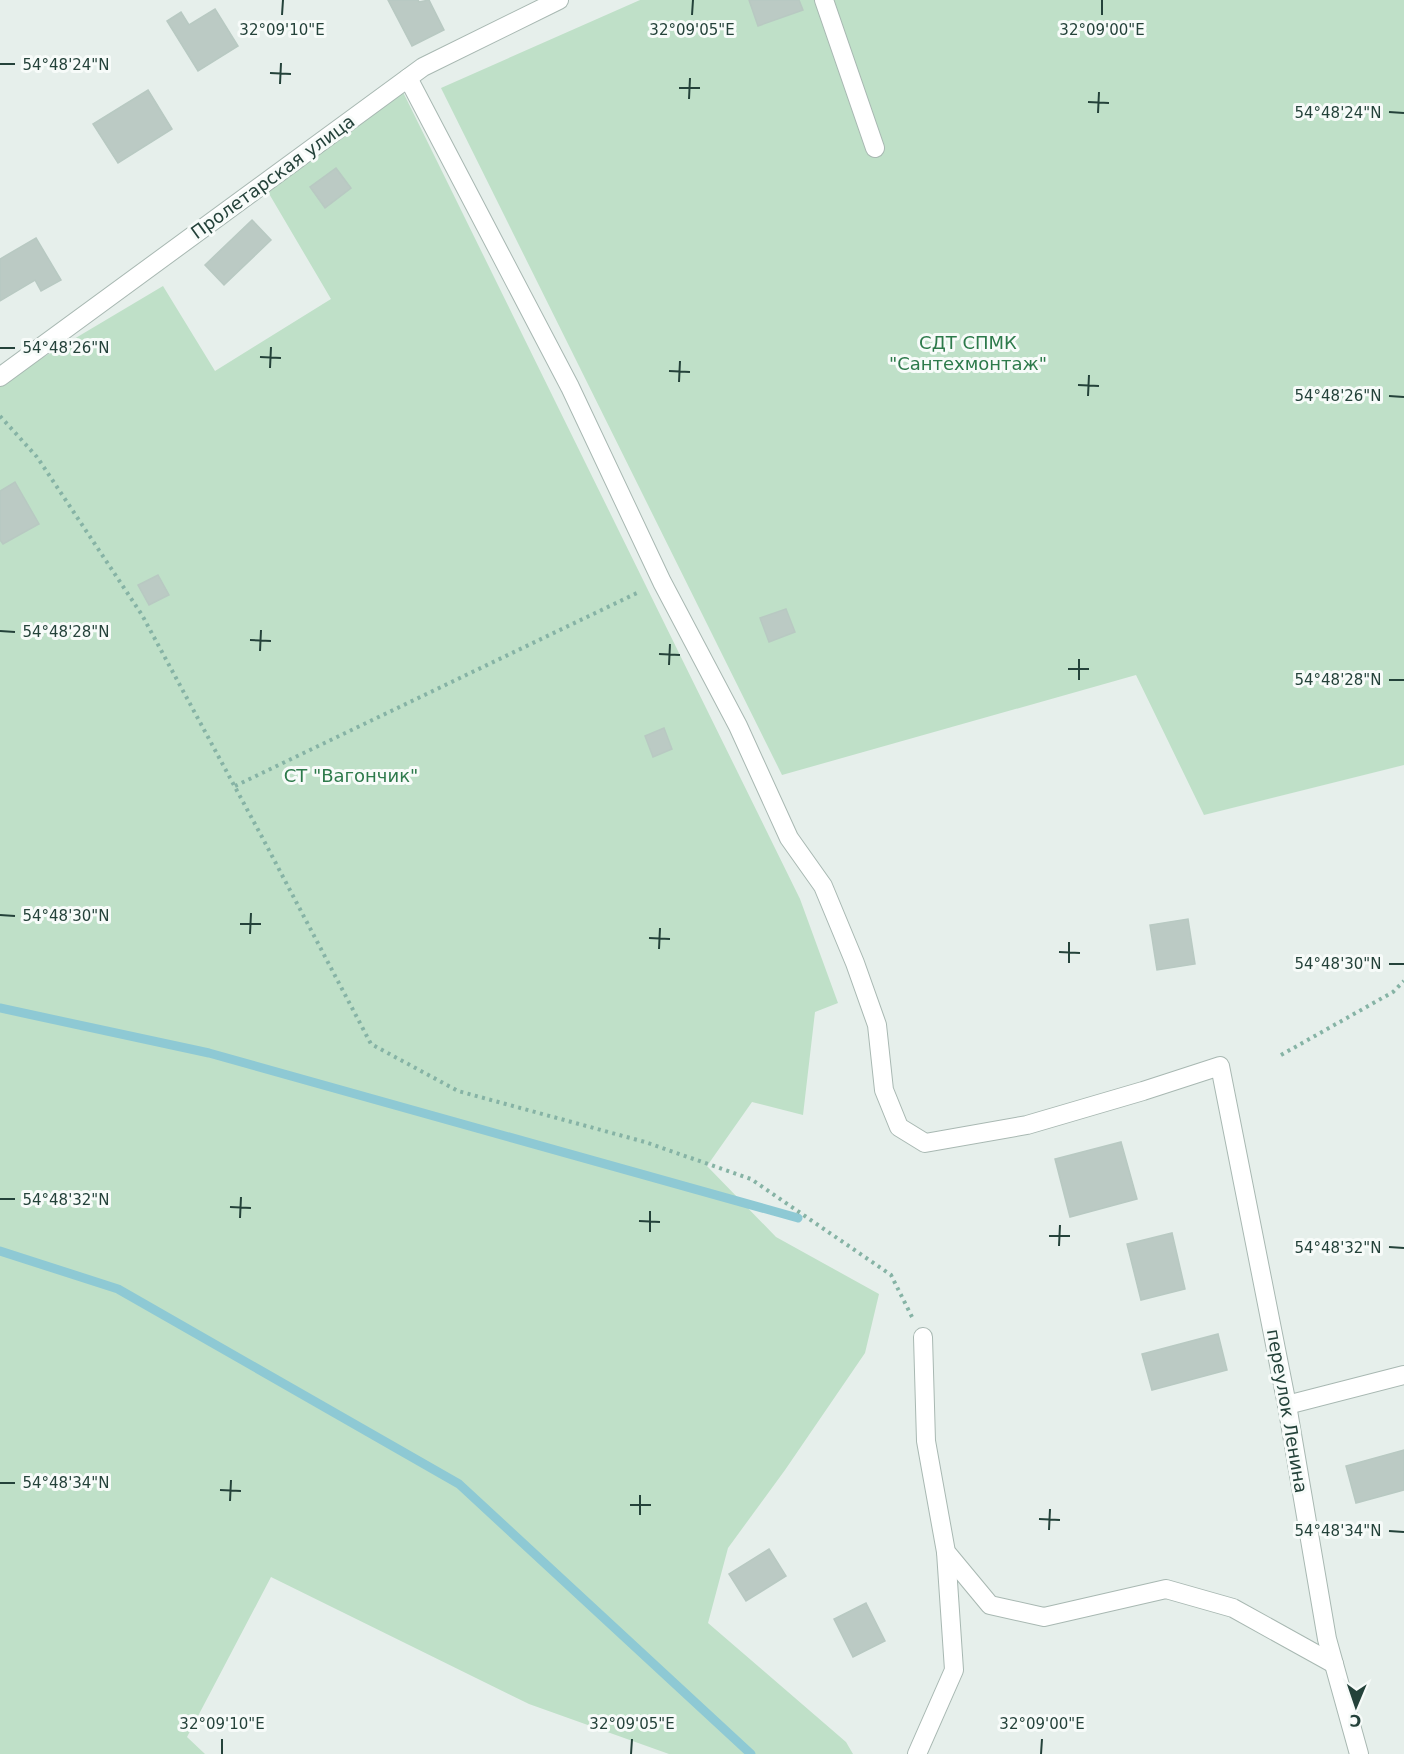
<svg xmlns="http://www.w3.org/2000/svg" width="1404" height="1754" font-family="'DejaVu Sans',sans-serif">
  <style>
    .green { fill: #bfe0c8 }
    .lines { fill: none; stroke-linecap: round; stroke-linejoin: round }
    .stream { stroke: #8ec9d4; stroke-width: 9 }
    .building { fill: #bbcac4; stroke: #b8c9c2; stroke-width: 1.5 }
    .minor-casing { stroke: #a8b8b2; stroke-width: 20 }
    .path { stroke: #86b3a5; stroke-width: 4; stroke-dasharray: 3 4.5; stroke-linecap: butt }
    .minor { stroke: #fff; stroke-width: 18 }
    .ticks { fill: none; stroke: #24423a; stroke-width: 2 }
    .labels { text-anchor: middle; stroke-width: 6; stroke-linejoin: round; paint-order: stroke }
    .street-label { font-size: 18px; fill: #24423a; stroke: #f7fbf9 }
    .park-label { font-size: 18px; fill: #2d7a4b; stroke: #f7fbf9 }
    .ticks-label { font-size: 15px; text-anchor: middle; fill: #24423a; stroke: #f7fbf9; stroke-width: 6; stroke-linejoin: round; paint-order: stroke }
  </style>
  <rect width="100%" height="100%" fill="#e6efeb"/>
  <g class="green">
    <polygon points="640,0 1404,0 1404,765 1204,815 1136,675 782,775 441,88"/>
    <polygon points="401,88 800,899 838,1003 815,1012 803,1115 752,1102 707,1166 776,1237 879,1294 865,1353 785,1470 728,1548 708,1623 846,1742 853,1754 669,1754 529,1704 271,1577 187,1737 205,1754 0,1754 0,383 163,286 215,371 331,299 268,192"/>
  </g>
  <g class="lines">
    <g class="stream">
      <polyline points="0,1008 209,1053 798,1218"/>
      <polyline points="0,1251 118,1289 459,1484 751,1754"/>
    </g>
  </g>
  <g class="building">
    <polygon points="388,0 418,0 419,2 429,0 444,30 412,46"/>
    <polygon points="749,0 799,0 803,10 758,26"/>
    <polygon points="215,9 238,46 198,71 167,21 181,12 189,25"/>
    <polygon points="148,90 172,129 118,163 93,124"/>
    <polygon points="336,168 351,188 325,208 310,187"/>
    <polygon points="252,220 271,240 224,285 205,265"/>
    <polygon points="36,238 61,280 41,291 35,280 0,301 0,259"/>
    <polygon points="15,482 39,524 3,544 0,540 0,491"/>
    <polygon points="158,575 169,595 149,605 138,585"/>
    <polygon points="786,609 795,632 769,642 760,618"/>
    <polygon points="664,728 672,749 653,757 645,736"/>
    <polygon points="1188,919 1195,964 1157,970 1150,925"/>
    <polygon points="1121,1142 1137,1199 1070,1217 1055,1159"/>
    <polygon points="1172,1233 1185,1289 1141,1300 1127,1244"/>
    <polygon points="1218,1334 1227,1370 1152,1390 1142,1354"/>
    <polygon points="1404,1450 1404,1490 1356,1503 1346,1466"/>
    <polygon points="769,1549 786,1576 746,1601 729,1574"/>
    <polygon points="866,1603 885,1641 853,1657 834,1619"/>
  </g>
  <g class="lines">
    <g class="minor-casing">
      <g id="minor">
        <polyline points="824,0 875,148"/>
        <polyline points="408,78 570,387 662,582 738,726 789,838 823,886 855,963 877,1025 884,1090 899,1127 925,1143 1027,1125 1143,1091 1220,1066 1287,1405 1327,1639 1359,1754"/>
        <polyline points="0,377 423,67 559,0"/>
        <polyline points="923,1337 926,1441 946,1552 990,1605 1044,1617 1166,1589 1233,1608 1334,1664"/>
        <polyline points="1287,1405 1404,1375"/>
        <polyline points="917,1754 954,1670 946,1552"/>
      </g>
    </g>
    <g class="path">
      <polyline points="0,416 37,457 142,615 262,837 371,1044 458,1091 645,1142 751,1179 891,1275 912,1317"/>
      <polyline points="235,786 639,592"/>
      <polyline points="1281,1055 1393,992 1404,981"/>
    </g>
    <use href="#minor" class="minor"/>
  </g>
  <path class="ticks" d="M282 15 283 0M692 15 693 0M1102 15V0M0 64H15M270 73 291 74M280 84 281 63M679 88H700M689 99 690 78M1088 102 1109 103M1389 112 1404 113M1098 113 1099 92M0 348H15M260 357 281 358M270 368 271 347M669 371 690 372M679 382 680 361M1078 385 1099 386M1088 396 1089 375M1389 396 1404 397M0 631 15 632M250 640 271 641M260 651 261 630M659 654 680 655M669 665 670 644M1068 669H1089M1079 680V659M1389 680H1404M0 915 15 916M240 924H261M250 934 251 913M649 938 670 939M659 949 660 928M1059 952 1080 953M1069 963V942M1389 964H1404M0 1199H15M230 1207 251 1208M240 1218 241 1197M639 1221 660 1222M650 1232V1211M1049 1236H1070M1059 1246 1060 1225M1389 1247 1404 1248M0 1483H15M220 1490 241 1491M230 1501 231 1480M630 1505H651M640 1515V1495M1039 1519 1060 1520M1049 1530 1050 1509M1389 1531 1404 1532M222 1754V1739M631 1754 632 1739M1041 1754 1042 1739"/>
  <g class="labels">
    <g class="street-label">
      <text transform="translate(273 177) rotate(-36)" y="6">Пролетарская улица</text>
      <text transform="translate(1287 1411) rotate(80)" y="6">переулок Ленина</text>
    </g>
    <g class="park-label">
      <text x="968" y="349">СДТ СПМК<tspan x="968" dy="21">"Сантехмонтаж"</tspan></text>
      <text x="351" y="782">СТ "Вагончик"</text>
    </g>
  </g>
  <g class="ticks-label">
    <text x="282" y="35">32°09'10"E</text>
    <text x="692" y="35">32°09'05"E</text>
    <text x="1102" y="35">32°09'00"E</text>
    <text x="66" y="70">54°48'24"N</text>
    <text x="1338" y="118">54°48'24"N</text>
    <text x="66" y="353">54°48'26"N</text>
    <text x="1338" y="401">54°48'26"N</text>
    <text x="66" y="637">54°48'28"N</text>
    <text x="1338" y="685">54°48'28"N</text>
    <text x="66" y="921">54°48'30"N</text>
    <text x="1338" y="969">54°48'30"N</text>
    <text x="66" y="1205">54°48'32"N</text>
    <text x="1338" y="1253">54°48'32"N</text>
    <text x="66" y="1488">54°48'34"N</text>
    <text x="1338" y="1536">54°48'34"N</text>
    <text x="222" y="1729">32°09'10"E</text>
    <text x="632" y="1729">32°09'05"E</text>
    <text x="1042" y="1729">32°09'00"E</text>
  </g>
  <g transform="translate(1356 1706) rotate(182)" stroke="#f7fbf9" stroke-width="4.5" paint-order="stroke">
  <path d="M0-4.5L10 22L0 15L-10 22Z" fill="#24423a"/>
  <text y="-9" font-size="16" font-weight="bold" text-anchor="middle" fill="#24423a">С</text>
  </g>
</svg>
